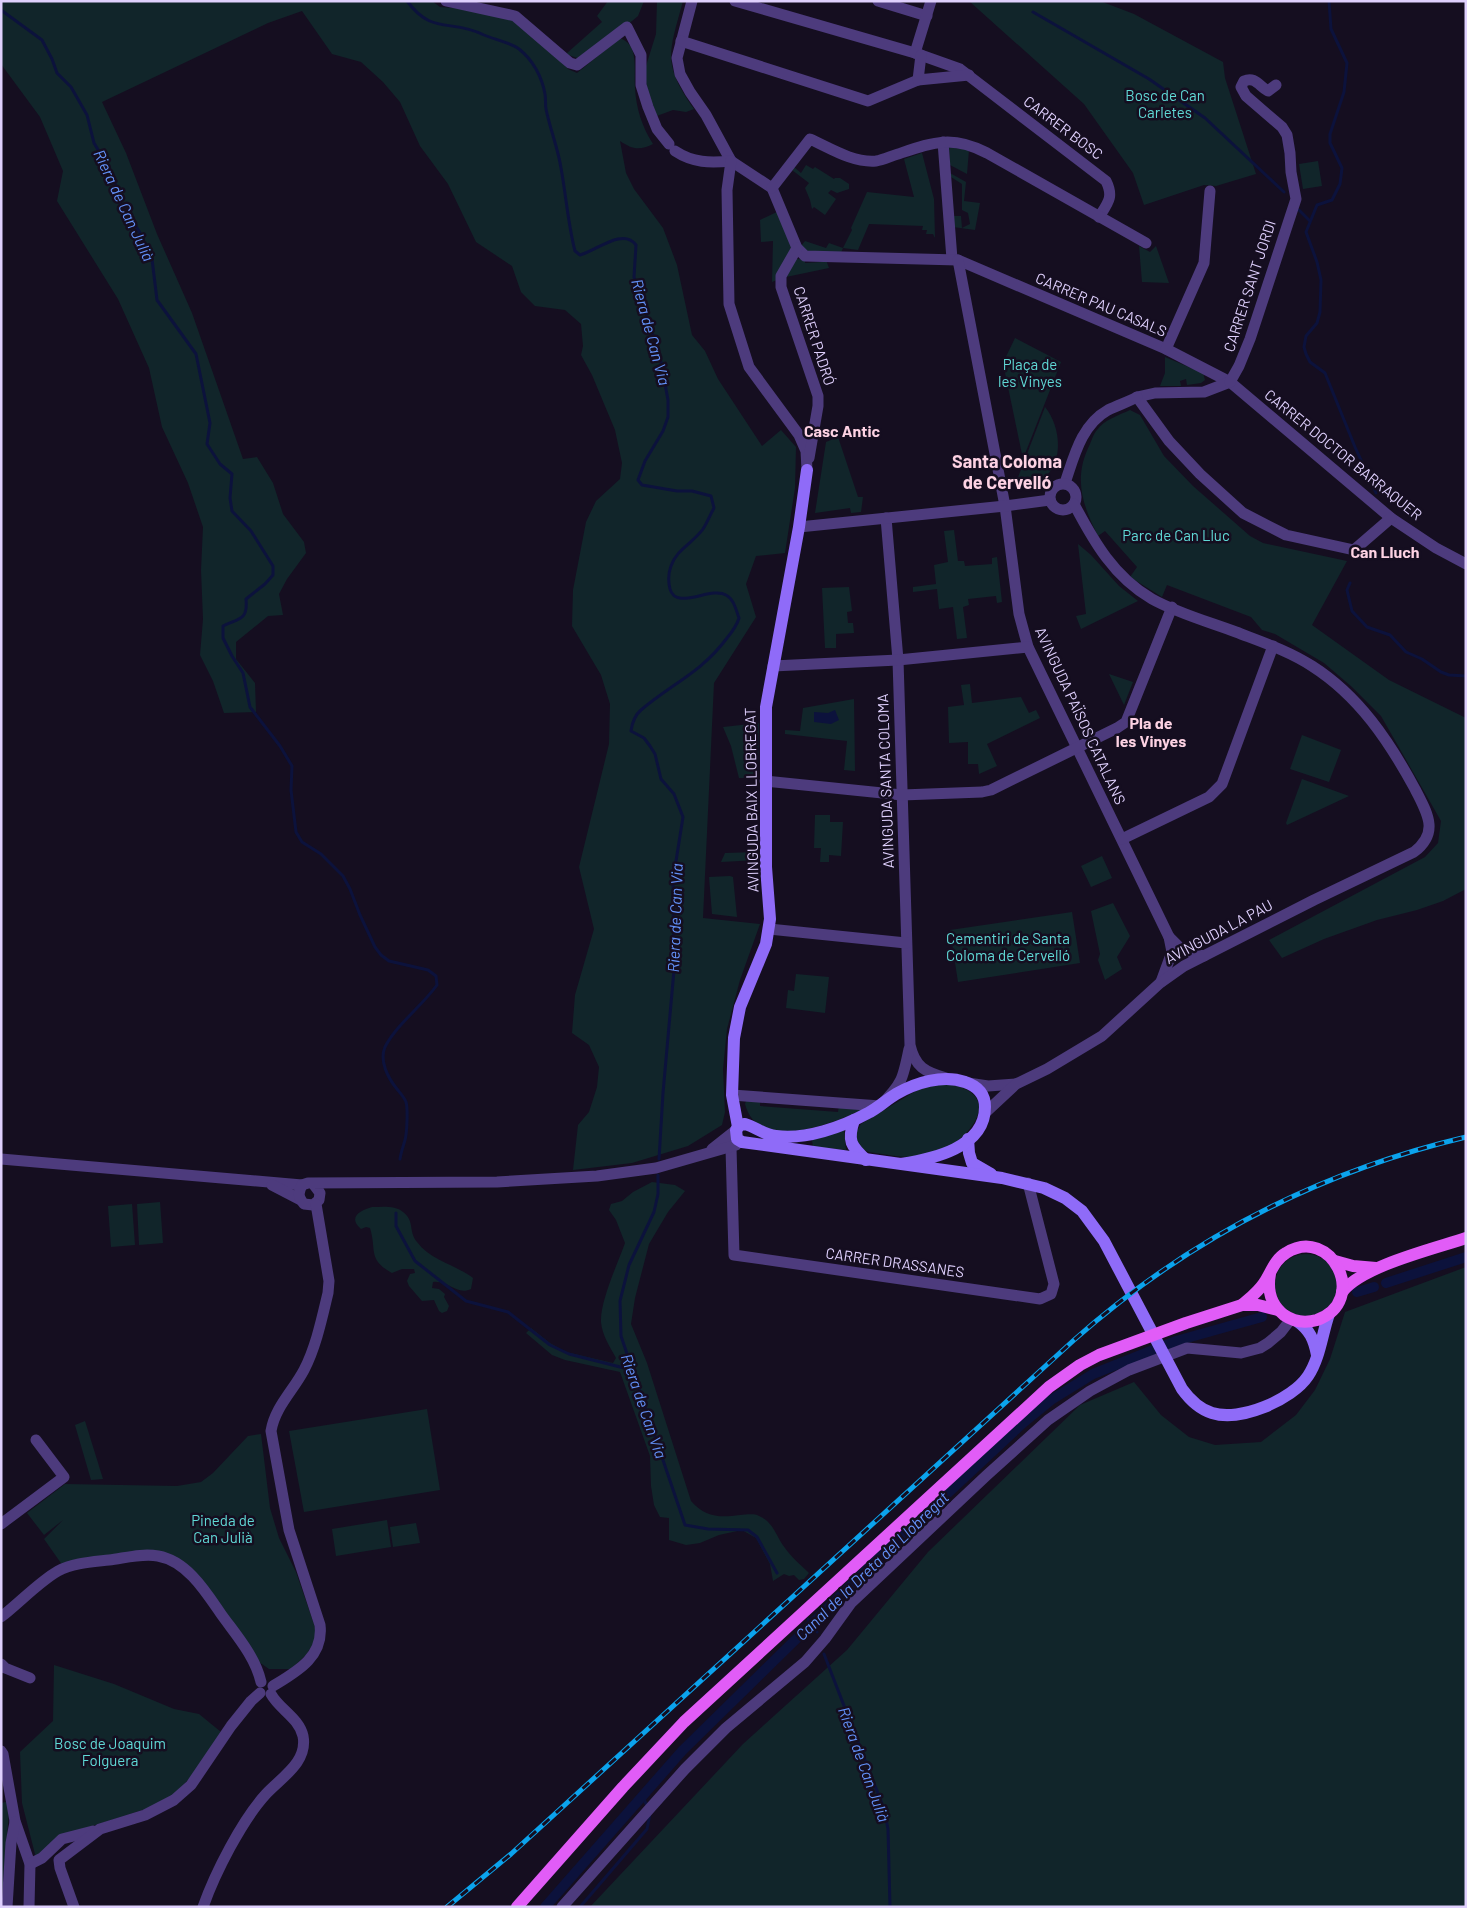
<svg xmlns="http://www.w3.org/2000/svg" width="1467" height="1908" font-family="Barlow,sans-serif">
  <style>
    .green { fill: #11252a }
    .water { fill: #0c123c }
    .lines { fill: none; stroke-linecap: round; stroke-linejoin: round }
    .stream { stroke: #0c123c; stroke-width: 3 }
    .canal { stroke: #0c123c; stroke-width: 10 }
    .street { stroke: #4d3b7d; stroke-width: 11 }
    .secondary { stroke: #8f6bf8; stroke-width: 12 }
    .primary { stroke: #e15cf7; stroke-width: 12 }
    .rail-casing { stroke: #0ba3ed; stroke-width: 5 }
    .rail { stroke: #150e20; stroke-width: 3; stroke-dasharray: 9; stroke-linecap: butt }
    .labels { text-anchor: middle; stroke-width: 5; stroke-linejoin: round; paint-order: stroke }
    .park-label { font-size: 15px; fill: #60d9d6; stroke: #150e20 }
    .street-label { font-size: 15px; fill: #dfd0fd; stroke: #150e20 }
    .water-label { font-size: 16px; font-style: italic; fill: #6391f8; stroke: #150e20 }
    .neighbourhood-label { font-size: 16px; font-weight: bold; fill: #fdd2e3; stroke: #150e20 }
    .quarter-label { font-size: 18px; font-weight: bold; fill: #fdd2e3; stroke: #150e20 }
  </style>
  <rect width="100%" height="100%" fill="#150e20"/>
  <g class="green">
    <path d="M1 1H432L440 7 469 9 509 17 559 57 568 69 577 73 620 38C627 41 631 45 633 52 636 64 634 76 635 88 636 108 642 127 653 144 639 151 632 149 620 141L626 173 634 189 663 228 677 265 692 335 705 351 718 379 762 446 781 430 796 447 795 488 785 553 756 556 746 584 756 617 714 683 703 918 760 924 740 980 727 1029 723 1069 725 1112 722 1125 688 1146 632 1163 573 1170 578 1125 589 1112 597 1087 599 1067 589 1045 572 1033 575 995 594 929 579 867 609 744 610 704 601 675 572 626 573 590 586 522 596 501 620 479 622 463 615 430 592 375 581 355 583 346 581 324 565 310 535 306 521 292 512 266 476 242 448 184 420 146 400 102 383 82 361 62 332 54 302 11 268 23 102 102 126 153 157 234 192 313 243 459 257 457 273 483 283 514 304 542 306 553 287 579 279 594 283 615 268 616 236 642V659L255 683 256 712 224 713 213 681 200 655 203 619 201 570 203 527 188 483 162 427 149 368 118 299 57 201 63 171 40 117 1 64Z"/>
    <polygon points="608,1 644,1 638,16 632,21 577,58 566,54 602,22 597,16"/>
    <path d="M657 1H683C669 53 662 63 694 109L686 112 673 110 654 117 646 83V66L656 34Z"/>
    <polygon points="969,1 1100,1 1134,14 1223,62 1225,78 1256,174 1216,186 1204,185 1144,205 1133,173 1084,104"/>
    <polygon points="949,147 969,150 967,174 950,165"/>
    <polygon points="922,153 934,199 935,238 933,234 926,234 927,230 922,230 923,226 869,224 858,250 843,248 840,255 810,254 801,246 805,241 826,248 829,243 843,248 852,230 851,228 867,192 914,197 904,159"/>
    <polygon points="1318,161 1322,186 1303,189 1299,164"/>
    <polygon points="806,165 813,169 815,167 834,179 835,178 840,178 849,184 849,189 837,193 831,190 828,193 836,199 825,215 814,207 812,209 810,200 805,188 809,183 792,170 794,167 801,173"/>
    <polygon points="950,173 966,182 964,201 980,203 975,230 953,227 953,216 961,216 962,228 970,224 968,213 962,210 962,184 951,177"/>
    <polygon points="779,211 792,248 777,280 772,282 773,241 761,242 760,220"/>
    <polygon points="1139,246 1150,252 1156,246 1169,283 1142,282"/>
    <polygon points="796,259 805,259 805,263 821,262 822,260 826,260 829,268 786,277"/>
    <polygon points="1015,338 1061,362 1023,459 1003,363"/>
    <polygon points="1165,357 1203,373 1205,380 1201,383 1187,385 1186,379 1180,381 1181,386 1160,386 1165,373"/>
    <path d="M1045 407C1059 424 1064 456 1048 474 1042 480 1032 484 1024 487L1015 485Z"/>
    <path d="M1130 410 1140 415 1164 456 1193 486 1250 536 1263 543 1347 561 1312 625 1389 680 1466 718V889L1443 901 1417 910 1377 920 1324 939 1282 958 1269 940 1425 857 1438 843 1441 821 1381 716 1352 687 1324 663 1275 634 1262 630 1251 617 1167 585 1162 597 1130 577 1137 567 1105 531 1098 536C1082 504 1073 478 1090 444 1092 439 1094 433 1097 430 1104 420 1119 415 1130 410Z"/>
    <polygon points="838,437 858,497 863,497 861,512 851,513 850,508 815,513 826,442"/>
    <polygon points="954,530 958,561 964,561 965,566 992,564 992,558 997,557 1002,602 997,603 996,596 968,599 969,605 963,607 967,638 957,639 953,607 939,609 937,589 913,592 913,587 936,584 934,565 948,562 944,531"/>
    <polygon points="1078,544 1091,555 1119,586 1138,601 1081,629 1076,616 1086,614"/>
    <polygon points="849,587 852,611 847,612 848,623 853,623 854,633 836,634 836,648 825,648 822,588"/>
    <polygon points="1109,674 1133,682 1124,705"/>
    <polygon points="970,684 972,703 1021,697 1029,713 1036,710 1040,718 987,744 997,766 979,774 978,764 968,764 968,742 949,743 948,707 964,705 961,685"/>
    <polygon points="854,699 855,771 844,770 847,741 785,734 785,730 800,731 803,708"/>
    <polygon points="759,723 758,778 739,778 731,746 723,727"/>
    <polygon points="1302,735 1341,750 1329,782 1290,769"/>
    <polygon points="1302,779 1349,796 1287,825 1286,823"/>
    <polygon points="815,815 830,815 830,822 843,822 841,856 829,855 829,862 820,862 821,848 814,848"/>
    <polygon points="758,852 758,860 721,862 725,853"/>
    <polygon points="1102,856 1112,878 1091,887 1081,866"/>
    <polygon points="730,876 733,877 737,917 712,914 709,877"/>
    <polygon points="1113,903 1130,936 1117,957 1122,969 1105,980 1098,960 1100,954 1091,911"/>
    <polygon points="1072,912 1080,963 958,982 950,930"/>
    <polygon points="796,974 829,977 825,1013 786,1008 788,990 794,991"/>
    <path d="M944 1084C983 1087 990 1111 962 1137 952 1147 934 1153 920 1156 904 1159 885 1154 869 1152L864 1150 857 1145 856 1133 861 1124 914 1092 922 1088Z"/>
    <path d="M760 1099V1106L838 1112 839 1105 863 1110C832 1123 758 1154 745 1104L746 1101Z"/>
    <polygon points="844,1130 846,1150 813,1147 812,1140"/>
    <path d="M652 1182 675 1185 685 1191 668 1212 649 1244 635 1298 631 1324 647 1363 691 1501C705 1517 719 1518 740 1515 746 1515 753 1513 759 1516 774 1522 776 1537 785 1548 791 1557 801 1565 809 1573L804 1579 799 1580 794 1575 789 1576 784 1574 773 1581 770 1564 756 1538 742 1530 719 1535 700 1543 686 1545 669 1540V1518L660 1517 654 1505 651 1486 650 1456 620 1372 565 1360 552 1355 526 1333 531 1328 550 1343 566 1352 613 1363 616 1358C610 1347 602 1335 601 1322 600 1301 618 1263 625 1243L616 1220 609 1210 611 1204 622 1201 633 1192Z"/>
    <polygon points="160,1202 163,1243 139,1245 137,1204"/>
    <polygon points="132,1204 135,1245 111,1247 108,1206"/>
    <path d="M372 1207C382 1207 395 1205 403 1212 415 1221 408 1231 417 1242 430 1260 456 1265 473 1278L471 1289C457 1296 448 1280 433 1282L432 1288 439 1289 445 1294 444 1297 449 1306 447 1311 442 1313 439 1311 434 1300 422 1301 409 1286 407 1281 410 1274 415 1273 414 1269H402L392 1273C367 1259 377 1250 370 1228L366 1227 361 1229C347 1217 361 1210 372 1207Z"/>
    <circle cx="1306" cy="1285" r="31"/>
    <polygon points="1466,1267 1466,1907 590,1907 743,1744 847,1650 928,1552 1080,1405 1134,1382 1161,1415 1189,1437 1215,1445 1261,1442 1296,1415 1315,1390 1330,1359 1345,1312"/>
    <polygon points="427,1409 440,1490 304,1512 289,1431"/>
    <polygon points="85,1421 103,1479 91,1480 77,1432 75,1425"/>
    <polygon points="261,1434 270,1508 279,1538 296,1572 316,1630 315,1641 306,1655 291,1669 269,1669 259,1662 179,1559 167,1553 144,1552 63,1566 44,1539 63,1520 44,1535 27,1513 65,1484 177,1486 201,1482 213,1473 248,1436"/>
    <polygon points="387,1520 391,1547 336,1556 332,1529"/>
    <polygon points="416,1523 420,1543 393,1547 390,1527"/>
    <path d="M54 1665 114 1684 174 1709 199 1714 221 1732C203 1760 186 1791 155 1806L58 1837 36 1858 22 1803 20 1752 53 1721Z"/>
    <polygon points="10,1801 9,1813 1,1907 1,1803"/>
  </g>
  <polygon class="water" points="835,710 839,720 831,724 814,722 814,712 828,713"/>
  <g class="lines">
    <g class="stream">
      <path d="M407 1C433 36 450 18 484 35 493 39 512 43 519 49 533 60 542 77 545 94 546 99 545 104 546 109 550 129 558 148 561 168 566 195 568 224 575 251L580 255C596 251 623 227 636 245L634 277 660 357 668 400V417L663 431 645 461 638 480 642 485 677 491H692L711 496 714 508C710 515 707 523 703 529 693 543 676 550 671 566 668 574 668 581 670 589 676 611 711 586 726 595 734 599 736 610 739 618 737 625 732 632 727 638 701 673 671 684 641 710 635 715 632 724 631 731L644 738 650 746 655 754 661 779 674 794 683 817 673 880 674 970 663 1093 659 1159"/>
      <polyline points="1329,1 1331,29 1347,63 1344,92 1330,134 1330,143 1342,168 1340,184 1332,200 1317,205 1306,232 1317,262 1321,280 1320,312 1317,323 1306,336 1304,347 1306,354 1310,362 1325,373 1355,447 1376,493"/>
      <path d="M1 10 42 40 52 59 57 73 71 87 87 115 94 143 113 175 120 203 139 231 152 259 157 300 196 354 210 423 207 444 220 464 232 474 230 498 232 511 251 531 273 566V575L265 584 246 599C248 621 239 618 223 626V638L232 656 243 673 250 707 280 746 292 766 291 790 296 832 302 842 321 854 343 876 350 889 360 915 375 947 381 955 389 961 428 970 436 976 437 985C422 1006 396 1025 385 1047 379 1061 388 1078 397 1089 400 1093 404 1097 406 1102 408 1109 407 1133 405 1140 403 1147 401 1152 400 1159"/>
      <polyline points="1033,12 1149,79 1205,118 1284,192"/>
      <polyline points="1299,210 1310,221"/>
      <polyline points="1350,583 1347,590 1352,611 1367,627 1390,635 1406,652 1422,659 1441,672 1449,675 1466,676"/>
      <polyline points="658,1175 658,1194 654,1212 629,1265 620,1301 621,1336 685,1525 708,1529 748,1530 757,1537 777,1573"/>
      <polyline points="396,1213 396,1226 415,1261 466,1301 508,1312 550,1345 569,1354 632,1370"/>
      <polyline points="808,1619 817,1632"/>
      <polyline points="824,1654 884,1809 888,1829 890,1907"/>
      <polyline points="642,1795 648,1808"/>
      <polyline points="580,1907 647,1829 650,1814"/>
    </g>
    <g class="canal">
      <polyline points="1386,1283 1466,1257"/>
      <polyline points="1357,1292 1374,1287"/>
      <polyline points="545,1907 682,1751 890,1547 1024,1422 1051,1400 1093,1374 1176,1341 1262,1317"/>
    </g>
    <g class="street">
      <polyline points="446,1 515,16 564,58 570,63 577,65 627,27 641,55 641,85 648,107 657,129 669,144"/>
      <polyline points="692,1 677,58 680,74 690,92 706,115 731,161"/>
      <path d="M735 1 915 53 960 69 1106 181C1114 197 1108 203 1099 217"/>
      <polyline points="878,1 927,16"/>
      <polyline points="681,41 868,101 918,80"/>
      <polyline points="915,53 931,1"/>
      <polyline points="921,55 918,80 969,75"/>
      <polyline points="943,142 952,259"/>
      <path d="M675 151C693 163 710 163 731 161L772 188 797 248 805 256 958 260 1166 349 1230 382 1391 518 1436 548 1466 564"/>
      <polyline points="731,161 727,190 729,304 749,367 799,435 806,451 807,470"/>
      <path d="M772 188 810 139C830 148 853 163 876 161 883 160 891 156 898 154 934 142 952 135 987 153L1146 243"/>
      <polyline points="797,248 781,276 781,287 818,396 818,406 809,458"/>
      <polyline points="958,260 1005,506 1019,614 1028,647 1169,937 1172,952 1161,982"/>
      <polyline points="1166,349 1204,263 1210,191"/>
      <polyline points="1230,382 1204,392 1155,393 1137,397 1169,441 1200,474 1243,513 1286,535 1354,550 1391,518"/>
      <path d="M1230 382 1239 366 1250 339 1296 199 1291 172 1290 153 1287 135 1282 127 1246 96 1241 87 1244 81C1255 76 1259 86 1268 91L1276 85"/>
      <path d="M1065 483C1074 457 1081 425 1108 410 1118 405 1128 402 1137 397"/>
      <circle cx="1063" cy="497" r="13"/>
      <path d="M886 518 898 660 910 1045C915 1067 925 1072 946 1078"/>
      <polyline points="799,527 1005,506 1050,500"/>
      <polyline points="773,666 898,660 1028,647"/>
      <polyline points="765,781 902,795 982,792 991,790 1117,728 1126,722 1172,607"/>
      <polyline points="1122,839 1209,797 1222,784 1273,646"/>
      <polyline points="769,929 906,943"/>
      <polyline points="1169,937 1182,950 1204,956"/>
      <polyline points="968,1083 988,1086 1016,1084"/>
      <path d="M732 1095 880 1106C902 1084 903 1079 909 1049"/>
      <path d="M985 1113 1016 1084 1047 1069 1102 1036 1160 983 1184 966 1314 900 1414 852C1440 832 1427 813 1415 789 1389 741 1359 696 1312 666 1289 651 1262 642 1236 632 1209 622 1177 613 1152 599 1114 577 1094 542 1074 504"/>
      <polyline points="731,1148 734,1255 1040,1299 1051,1294 1054,1284 1028,1183"/>
      <polyline points="712,1149 736,1130"/>
      <polyline points="1,1159 302,1185"/>
      <polyline points="272,1185 299,1199"/>
      <path d="M314 1185 320 1193 319 1200 313 1205 304 1204C298 1197 298 1193 302 1185L308 1183 497 1182 597 1176 656 1168 736 1145"/>
      <polyline points="1,1524 64,1477 36,1440"/>
      <path d="M1 1617C18 1604 40 1581 58 1571 73 1563 92 1562 109 1560 125 1558 142 1553 158 1556 187 1561 206 1592 221 1614 236 1635 255 1656 261 1682"/>
      <polyline points="1,1664 5,1668 30,1678"/>
      <path d="M273 1686C296 1672 324 1657 320 1625L289 1530 271 1431C275 1407 293 1391 304 1370 316 1347 322 1318 328 1293L329 1281 316 1204"/>
      <polyline points="1,1751 3,1754 15,1821 30,1864 29,1907"/>
      <polyline points="30,1864 42,1858 62,1839 93,1831"/>
      <polyline points="7,1907 11,1843 15,1822"/>
      <polyline points="74,1907 60,1868 59,1860 100,1829 145,1815 174,1800 191,1785 231,1726 251,1701 260,1693"/>
      <path d="M203 1907C215 1873 242 1820 266 1794 282 1777 308 1762 303 1736 299 1718 279 1709 271 1694"/>
      <polyline points="562,1907 685,1769 726,1728 805,1662 825,1639 851,1603 987,1475 1048,1420 1090,1391 1129,1370 1187,1348 1241,1353 1260,1348 1268,1343 1281,1332 1291,1319"/>
    </g>
    <g class="secondary">
      <path d="M854 1120C847 1141 851 1146 866 1160"/>
      <polyline points="738,1127 732,1095 734,1038 740,1007 766,944 770,919 766,867 766,707 799,527 807,470"/>
      <polyline points="968,1139 969,1153 972,1163 991,1174"/>
      <path d="M901 1164C932 1159 985 1148 985 1107 985 1094 977 1086 965 1082 943 1074 915 1083 896 1094 886 1100 878 1108 868 1113 842 1127 806 1140 776 1136 764 1135 756 1127 745 1124L740 1125 736 1130 737 1139 742 1142 1002 1178 1044 1188 1065 1198 1082 1211 1104 1241 1182 1389C1190 1400 1199 1409 1212 1413 1240 1422 1292 1400 1308 1376 1320 1358 1322 1334 1329 1314"/>
      <path d="M1297 1321C1310 1330 1314 1340 1317 1355"/>
    </g>
    <g class="primary">
      <polyline points="1335,1261 1353,1266 1376,1268"/>
      <path d="M1342 1292C1362 1266 1433 1249 1466 1238"/>
      <path d="M1242 1305C1250 1298 1258 1292 1264 1283 1271 1273 1274 1260 1286 1253 1331 1224 1370 1301 1317 1320 1306 1323 1294 1322 1284 1315 1271 1305 1267 1290 1270 1274"/>
      <polyline points="517,1907 623,1787 684,1722 1049,1387 1080,1365 1099,1355 1186,1323 1242,1305 1258,1305 1278,1310"/>
    </g>
    <g class="rail-casing">
      <path id="rail" d="M447 1907 511 1854 1074 1340C1188 1239 1318 1172 1466 1137"/>
    </g>
    <use href="#rail" class="rail"/>
  </g>
  <g class="labels">
    <g class="park-label">
      <text x="1165" y="101">Bosc de Can<tspan x="1165" dy="17">Carletes</tspan></text>
      <text x="1030" y="370">Plaça de<tspan x="1030" dy="17">les Vinyes</tspan></text>
      <text x="1176" y="541">Parc de Can Lluc</text>
      <text x="1008" y="944">Cementiri de Santa<tspan x="1008" dy="17">Coloma de Cervelló</tspan></text>
      <text x="223" y="1526">Pineda de<tspan x="223" dy="17">Can Julià</tspan></text>
      <text x="110" y="1749">Bosc de Joaquim<tspan x="110" dy="17">Folguera</tspan></text>
    </g>
    <g class="street-label">
      <text transform="translate(1063 128) rotate(37)" y="5">CARRER BOSC</text>
      <text transform="translate(1250 286) rotate(-72)" y="5">CARRER SANT JORDI</text>
      <text transform="translate(1101 305) rotate(23)" y="5">CARRER PAU CASALS</text>
      <text transform="translate(814 336) rotate(72)" y="5">CARRER PADRÓ</text>
      <text transform="translate(1343 455) rotate(39)" y="5">CARRER DOCTOR BARRAQUER</text>
      <text transform="translate(1080 716) rotate(65)" y="5">AVINGUDA PAÏSOS CATALANS</text>
      <text transform="translate(886 781) rotate(-92)" y="5">AVINGUDA SANTA COLOMA</text>
      <text transform="translate(752 800) rotate(-91)" y="5">AVINGUDA BAIX LLOBREGAT</text>
      <text transform="translate(1219 932) rotate(-28)" y="5">AVINGUDA LA PAU</text>
      <text transform="translate(895 1263) rotate(8)" y="5">CARRER DRASSANES</text>
    </g>
    <g class="water-label">
      <text transform="translate(124 205) rotate(65)" y="6">Riera de Can Julià</text>
      <text transform="translate(651 332) rotate(75)" y="6">Riera de Can Via</text>
      <text transform="translate(675 918) rotate(-88)" y="6">Riera de Can Via</text>
      <text transform="translate(644 1406) rotate(71)" y="6">Riera de Can Via</text>
      <text transform="translate(872 1566) rotate(-44)" y="6">Canal de la Dreta del Llobregat</text>
      <text transform="translate(864 1764) rotate(70)" y="6">Riera de Can Julià</text>
    </g>
    <g class="neighbourhood-label">
      <text x="842" y="437">Casc Antic</text>
      <text x="1385" y="558">Can Lluch</text>
      <text x="1151" y="729">Pla de<tspan x="1151" dy="18">les Vinyes</tspan></text>
    </g>
    <g class="quarter-label">
      <text x="1007" y="468">Santa Coloma<tspan x="1007" dy="21">de Cervelló</tspan></text>
    </g>
  </g>
  <rect width="1467" height="1908" fill="none" stroke="#dfd0fd" stroke-width="5"/>
</svg>
